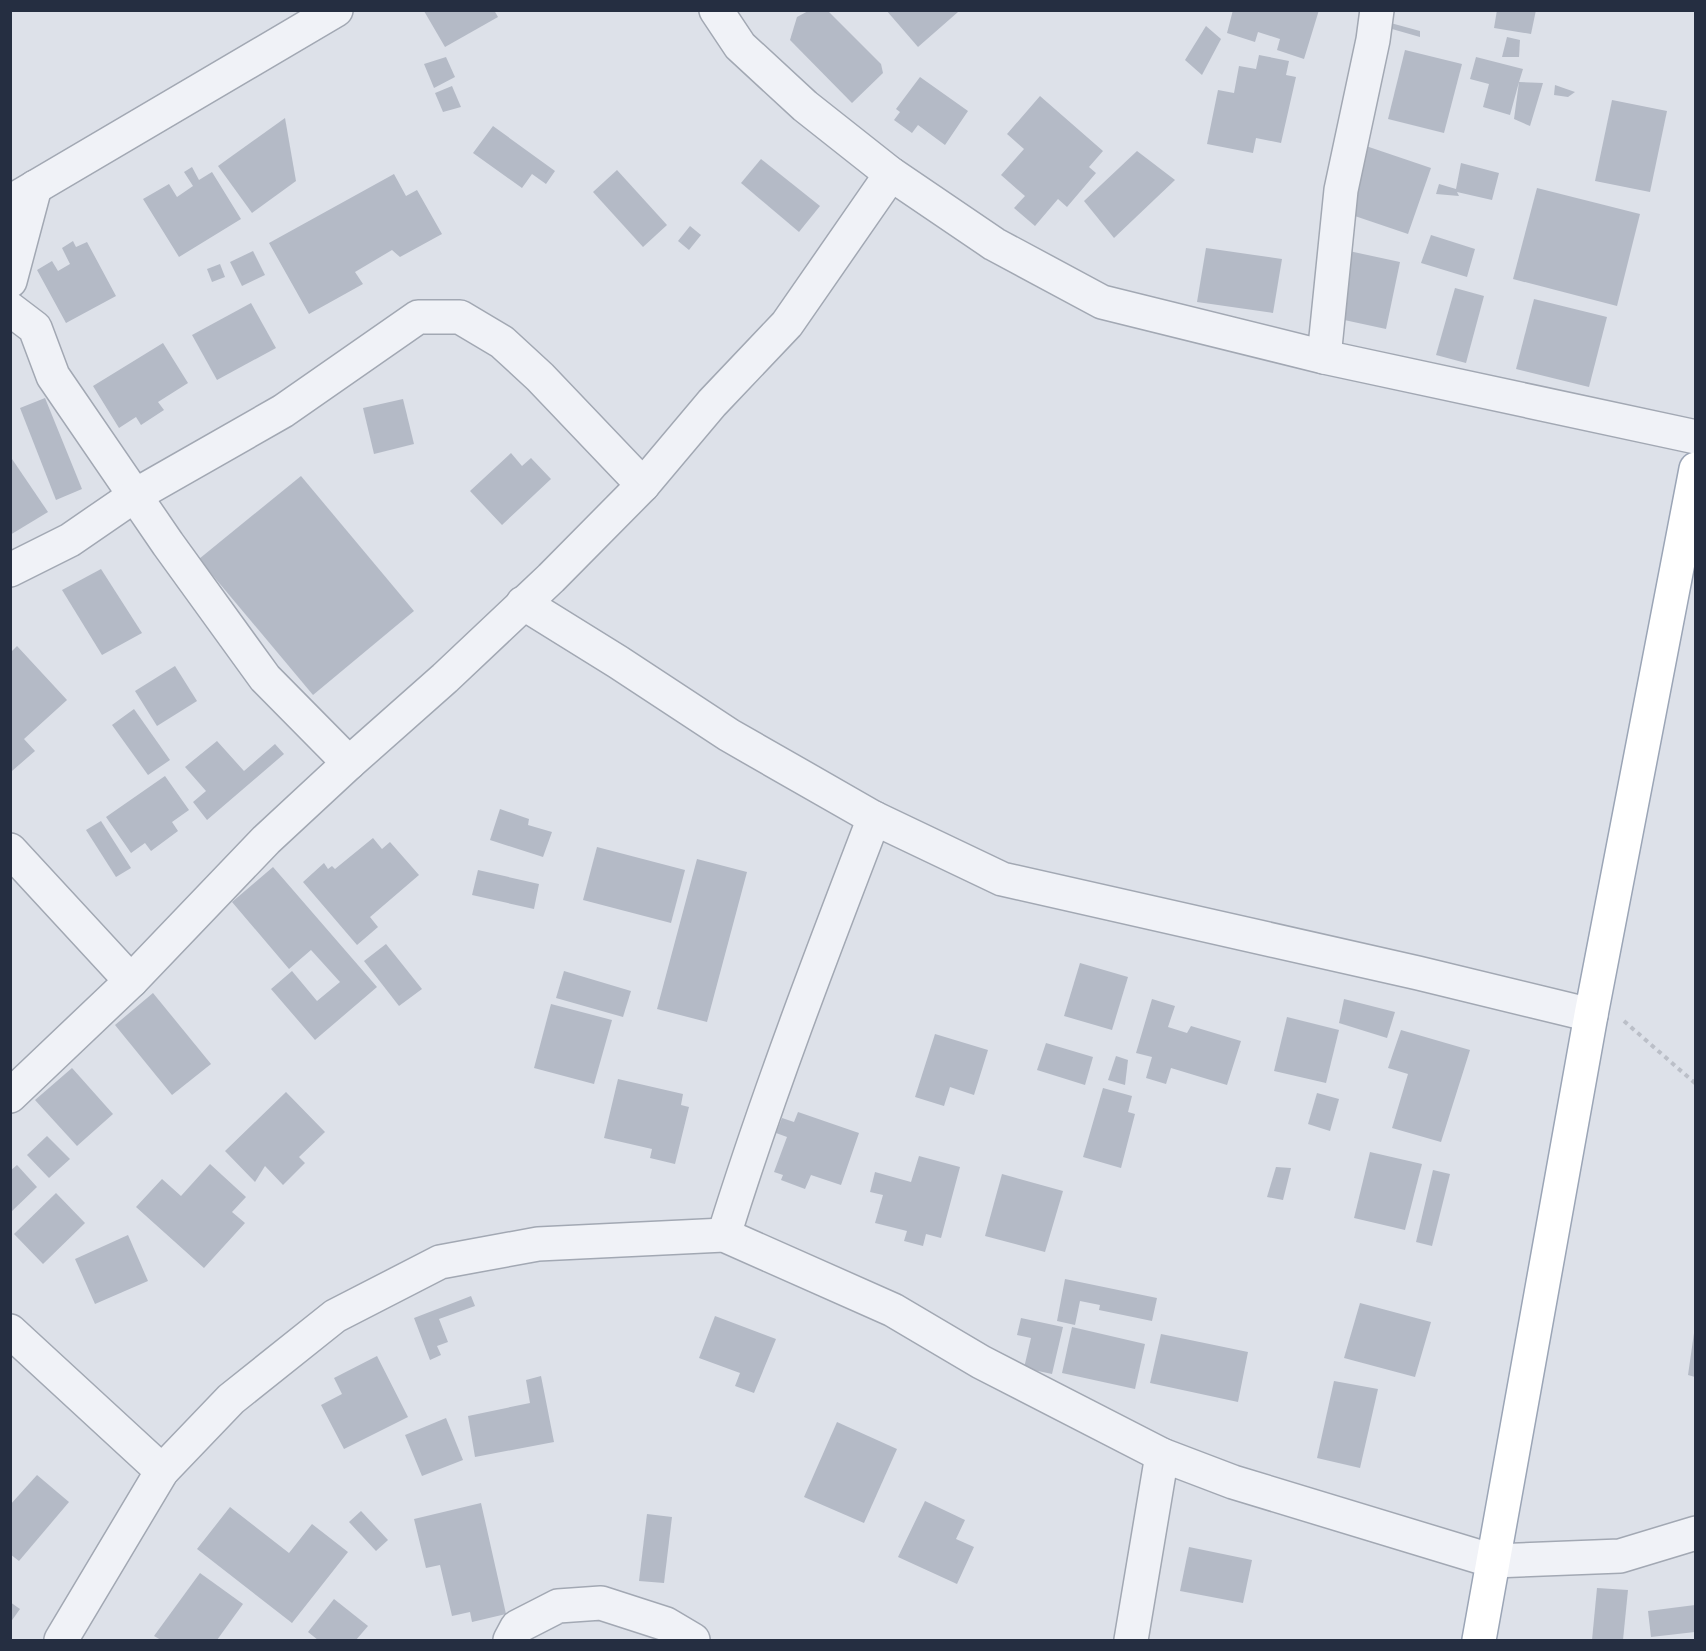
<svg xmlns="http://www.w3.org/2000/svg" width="1706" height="1651" font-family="Montserrat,sans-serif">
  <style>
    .building { fill: #b4bac6 }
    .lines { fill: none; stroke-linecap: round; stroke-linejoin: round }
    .minor-casing { stroke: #a2a8b3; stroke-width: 36 }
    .major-casing { stroke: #9ba5b6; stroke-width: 36 }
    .path { stroke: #bbbfc8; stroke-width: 4; stroke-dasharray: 4.5 4.5; stroke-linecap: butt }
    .minor { stroke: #f0f2f7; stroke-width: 33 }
    .major { stroke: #fff; stroke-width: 33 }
  </style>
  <rect width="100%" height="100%" fill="#dde1e9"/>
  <g class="building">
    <polygon points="494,10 498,17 445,47 424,11"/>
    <polygon points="810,10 827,10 881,64 883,73 852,103 790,40 797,17"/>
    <polygon points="886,10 956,10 958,12 918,47"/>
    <polygon points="1233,10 1319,10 1304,59 1277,50 1280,39 1258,32 1255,42 1227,33"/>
    <polygon points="1497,10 1536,10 1531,34 1494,28"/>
    <polygon points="1376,19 1420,31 1420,37 1392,29 1387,55 1377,49"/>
    <polygon points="1206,26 1221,39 1202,75 1185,60"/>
    <polygon points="1507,37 1520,40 1519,57 1502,57"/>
    <polygon points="1405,50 1462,64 1444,133 1388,119"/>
    <polygon points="1259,55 1289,61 1286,75 1296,77 1281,143 1256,138 1253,153 1207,144 1218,90 1234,93 1239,66 1256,69"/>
    <polygon points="446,57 455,77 434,88 424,64"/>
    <polygon points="1476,57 1523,69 1519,82 1543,83 1530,126 1514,119 1519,82 1510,115 1483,107 1489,84 1470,79"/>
    <polygon points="920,77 968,111 945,145 918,125 912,133 894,120 900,112 896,109"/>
    <polygon points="1555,85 1575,92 1568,97 1554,95"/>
    <polygon points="452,86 461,107 443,112 435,93"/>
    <polygon points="1040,96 1103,151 1089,167 1096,173 1067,207 1058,199 1035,226 1014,208 1025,196 1001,175 1024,149 1007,134"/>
    <polygon points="1612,100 1667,111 1650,192 1595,181"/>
    <polygon points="285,118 296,181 252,213 218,166"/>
    <polygon points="493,126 555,171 546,184 532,174 522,188 473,153"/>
    <polygon points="1366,146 1431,168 1408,234 1343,212"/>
    <polygon points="1137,151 1175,180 1114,238 1084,201"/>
    <polygon points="761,159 820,206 799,232 741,183"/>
    <polygon points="1461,163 1499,173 1492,200 1457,192 1459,196 1436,194 1439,184 1456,189"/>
    <polygon points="192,167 199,180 212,172 241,219 179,257 143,199 169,184 177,197 193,186 184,172"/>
    <polygon points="617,170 667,225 643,247 593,192"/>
    <polygon points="394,174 406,196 417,190 442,234 400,257 392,250 355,272 363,284 309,314 269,243"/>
    <polygon points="1537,188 1640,214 1617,306 1513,279"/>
    <polygon points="690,226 701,235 689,250 678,241"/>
    <polygon points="1431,235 1475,249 1467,277 1421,263"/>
    <polygon points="73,241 76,247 87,242 116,296 66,323 37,270 52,261 58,271 70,264 62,248"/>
    <polygon points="1206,248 1282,259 1273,313 1197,302"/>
    <polygon points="253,251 265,275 242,286 230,262"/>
    <polygon points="1349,251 1400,262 1386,329 1335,318"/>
    <polygon points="220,264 225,277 212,282 207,269"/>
    <polygon points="1455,288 1484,296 1466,363 1436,355"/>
    <polygon points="1534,299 1607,317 1589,387 1516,369"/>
    <polygon points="251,303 276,348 217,380 192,335"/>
    <polygon points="163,343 188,383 158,402 164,410 141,425 136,417 119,428 93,386"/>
    <polygon points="45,398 82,489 56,500 20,408"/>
    <polygon points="403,399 414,444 374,454 363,408"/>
    <polygon points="511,453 522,466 531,458 551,479 502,525 470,491"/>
    <polygon points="10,456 48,512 10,535"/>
    <polygon points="301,476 414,611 313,695 199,559"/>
    <polygon points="101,569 142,633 102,655 62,590"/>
    <polygon points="17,646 67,700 24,739 35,751 12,771 10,770 10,653"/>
    <polygon points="175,666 197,701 157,726 135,691"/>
    <polygon points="134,709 170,760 148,775 112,725"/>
    <polygon points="217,741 244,771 275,744 284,754 207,820 193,802 206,791 185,767"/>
    <polygon points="165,776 189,810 172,822 178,831 151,851 145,843 131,853 106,817"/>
    <polygon points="500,809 529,819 528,825 552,832 543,857 490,840"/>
    <polygon points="101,821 131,868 116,877 86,830"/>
    <polygon points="373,838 382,849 390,842 419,875 370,917 378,927 357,945 303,882 324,863 328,869 332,866 335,869"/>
    <polygon points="597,847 685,870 671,923 583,900"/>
    <polygon points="697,859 747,872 707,1022 657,1009"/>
    <polygon points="273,867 377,987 315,1040 271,989 292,971 317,1001 340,982 311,950 289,969 232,902"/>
    <polygon points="478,870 539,884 534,909 472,895"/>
    <polygon points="386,944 422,989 399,1006 364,961"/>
    <polygon points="1080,963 1128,977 1112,1030 1064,1016"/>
    <polygon points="564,971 631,991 623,1017 556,998"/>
    <polygon points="153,993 211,1064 172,1095 115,1025"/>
    <polygon points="1152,999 1175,1006 1168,1027 1187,1033 1191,1026 1241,1041 1227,1085 1171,1068 1166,1084 1146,1078 1152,1057 1136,1053"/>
    <polygon points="1344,999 1395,1012 1387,1038 1339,1023"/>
    <polygon points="551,1004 612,1020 594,1084 534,1068"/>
    <polygon points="1287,1017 1339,1030 1326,1083 1274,1071"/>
    <polygon points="1401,1030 1470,1050 1441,1142 1392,1128 1408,1074 1388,1068"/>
    <polygon points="935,1034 988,1050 974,1095 950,1087 944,1106 915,1097"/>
    <polygon points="1046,1043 1093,1057 1085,1085 1037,1070"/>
    <polygon points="1116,1056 1128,1060 1125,1085 1108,1080"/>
    <polygon points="72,1068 113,1114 77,1146 35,1100"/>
    <polygon points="618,1079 683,1094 681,1105 689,1107 675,1164 650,1158 652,1149 604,1138"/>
    <polygon points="1103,1088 1132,1096 1128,1112 1135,1114 1121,1168 1083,1157"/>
    <polygon points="286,1092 325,1132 299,1157 305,1163 283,1185 265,1166 255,1182 225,1151"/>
    <polygon points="1317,1093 1339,1099 1330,1131 1308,1124"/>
    <polygon points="798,1112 859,1133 841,1185 811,1175 805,1189 781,1180 783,1175 774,1172 787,1137 776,1133 782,1118 794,1122"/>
    <polygon points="47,1136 70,1159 49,1178 27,1155"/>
    <polygon points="1370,1152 1422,1164 1405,1230 1354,1218"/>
    <polygon points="919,1156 960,1167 941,1238 926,1234 923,1246 904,1241 907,1231 875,1223 883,1195 870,1192 875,1172 911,1182"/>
    <polygon points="210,1164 246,1197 232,1212 245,1223 204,1268 136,1207 162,1179 181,1196"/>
    <polygon points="17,1165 37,1187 10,1213 10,1171"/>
    <polygon points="1276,1167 1291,1168 1283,1200 1267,1197"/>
    <polygon points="1433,1170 1450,1174 1432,1246 1416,1242"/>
    <polygon points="1002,1174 1063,1191 1045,1252 985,1236"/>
    <polygon points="56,1193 85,1223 43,1264 14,1234"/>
    <polygon points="128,1235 148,1281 95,1304 75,1259"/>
    <polygon points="1065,1279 1157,1298 1152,1321 1099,1310 1100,1305 1080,1301 1075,1325 1057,1321"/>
    <polygon points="471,1296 475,1306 439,1319 448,1342 437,1346 441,1355 430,1360 414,1318"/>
    <polygon points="1360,1303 1431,1322 1415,1377 1344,1358"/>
    <polygon points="715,1316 776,1339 754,1393 735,1386 740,1373 699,1358"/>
    <polygon points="1021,1318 1063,1327 1052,1374 1024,1368 1031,1338 1017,1335"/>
    <polygon points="1072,1327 1145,1344 1135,1389 1062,1373"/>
    <polygon points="1694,1333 1695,1334 1695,1377 1688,1375"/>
    <polygon points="1161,1334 1248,1352 1238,1402 1150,1383"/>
    <polygon points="377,1356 408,1417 344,1449 321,1405 342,1394 334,1378"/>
    <polygon points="541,1376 554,1442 475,1457 468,1416 530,1403 526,1380"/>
    <polygon points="1334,1381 1378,1389 1360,1468 1317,1458"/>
    <polygon points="446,1418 463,1460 422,1476 405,1435"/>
    <polygon points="837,1422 897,1449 864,1523 804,1497"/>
    <polygon points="37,1475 69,1502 19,1561 10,1554 10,1505"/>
    <polygon points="925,1501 965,1520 956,1539 974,1547 957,1584 898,1557"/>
    <polygon points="481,1503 506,1614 472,1622 470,1612 452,1616 440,1565 426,1568 414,1519"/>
    <polygon points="230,1507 289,1553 312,1524 348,1552 292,1623 197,1549"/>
    <polygon points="361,1511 388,1540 376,1551 349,1522"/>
    <polygon points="647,1514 672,1517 664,1583 639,1581"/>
    <polygon points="1189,1547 1252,1560 1243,1603 1180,1591"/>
    <polygon points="200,1573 243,1604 217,1640 161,1640 154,1636"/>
    <polygon points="1597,1588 1628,1590 1623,1640 1592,1640"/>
    <polygon points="334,1599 368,1626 356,1640 318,1640 308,1632"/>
    <polygon points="10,1602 20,1609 10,1623"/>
    <polygon points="1695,1605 1695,1632 1651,1637 1648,1611"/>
  </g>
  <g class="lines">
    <g class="minor-casing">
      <g id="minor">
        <polyline points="716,10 740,46 805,106 891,174 994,244 1102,302 1324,357 1696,437"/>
        <polyline points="10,202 336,10"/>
        <polyline points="10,281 35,187"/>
        <polyline points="10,309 35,328 53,376 168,544 265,678 349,763 266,840 131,981 10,1096"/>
        <polyline points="1324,357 1341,190 1373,40 1377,10"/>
        <polyline points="10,570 70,540 134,496 283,411 418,317 460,317 502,342 540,377 643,485"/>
        <polyline points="523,603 618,662 729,735 874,818 1002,879 1418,973 1591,1015"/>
        <polyline points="349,763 445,678 551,578 643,485 712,403 787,324 891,174"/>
        <polyline points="10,850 131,981"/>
        <path d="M724 1235C768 1094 821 956 874 818"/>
        <polyline points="10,1331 162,1471"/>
        <polyline points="61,1640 162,1471 231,1399 335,1316 440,1262 538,1244 724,1235 893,1310 981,1362 1162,1455 1233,1482 1493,1561 1620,1556 1696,1533"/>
        <polyline points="510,1640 517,1627 558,1606 601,1603 666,1624 693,1640"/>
        <polyline points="1131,1640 1162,1455"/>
      </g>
    </g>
    <g class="major-casing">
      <polyline id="major" points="1479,1640 1591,1015 1696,469"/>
    </g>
    <polyline class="path" points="1624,1021 1696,1084"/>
    <use href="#minor" class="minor"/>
    <use href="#major" class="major"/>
  </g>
  <rect width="1706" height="1651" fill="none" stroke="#252e41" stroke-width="24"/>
</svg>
